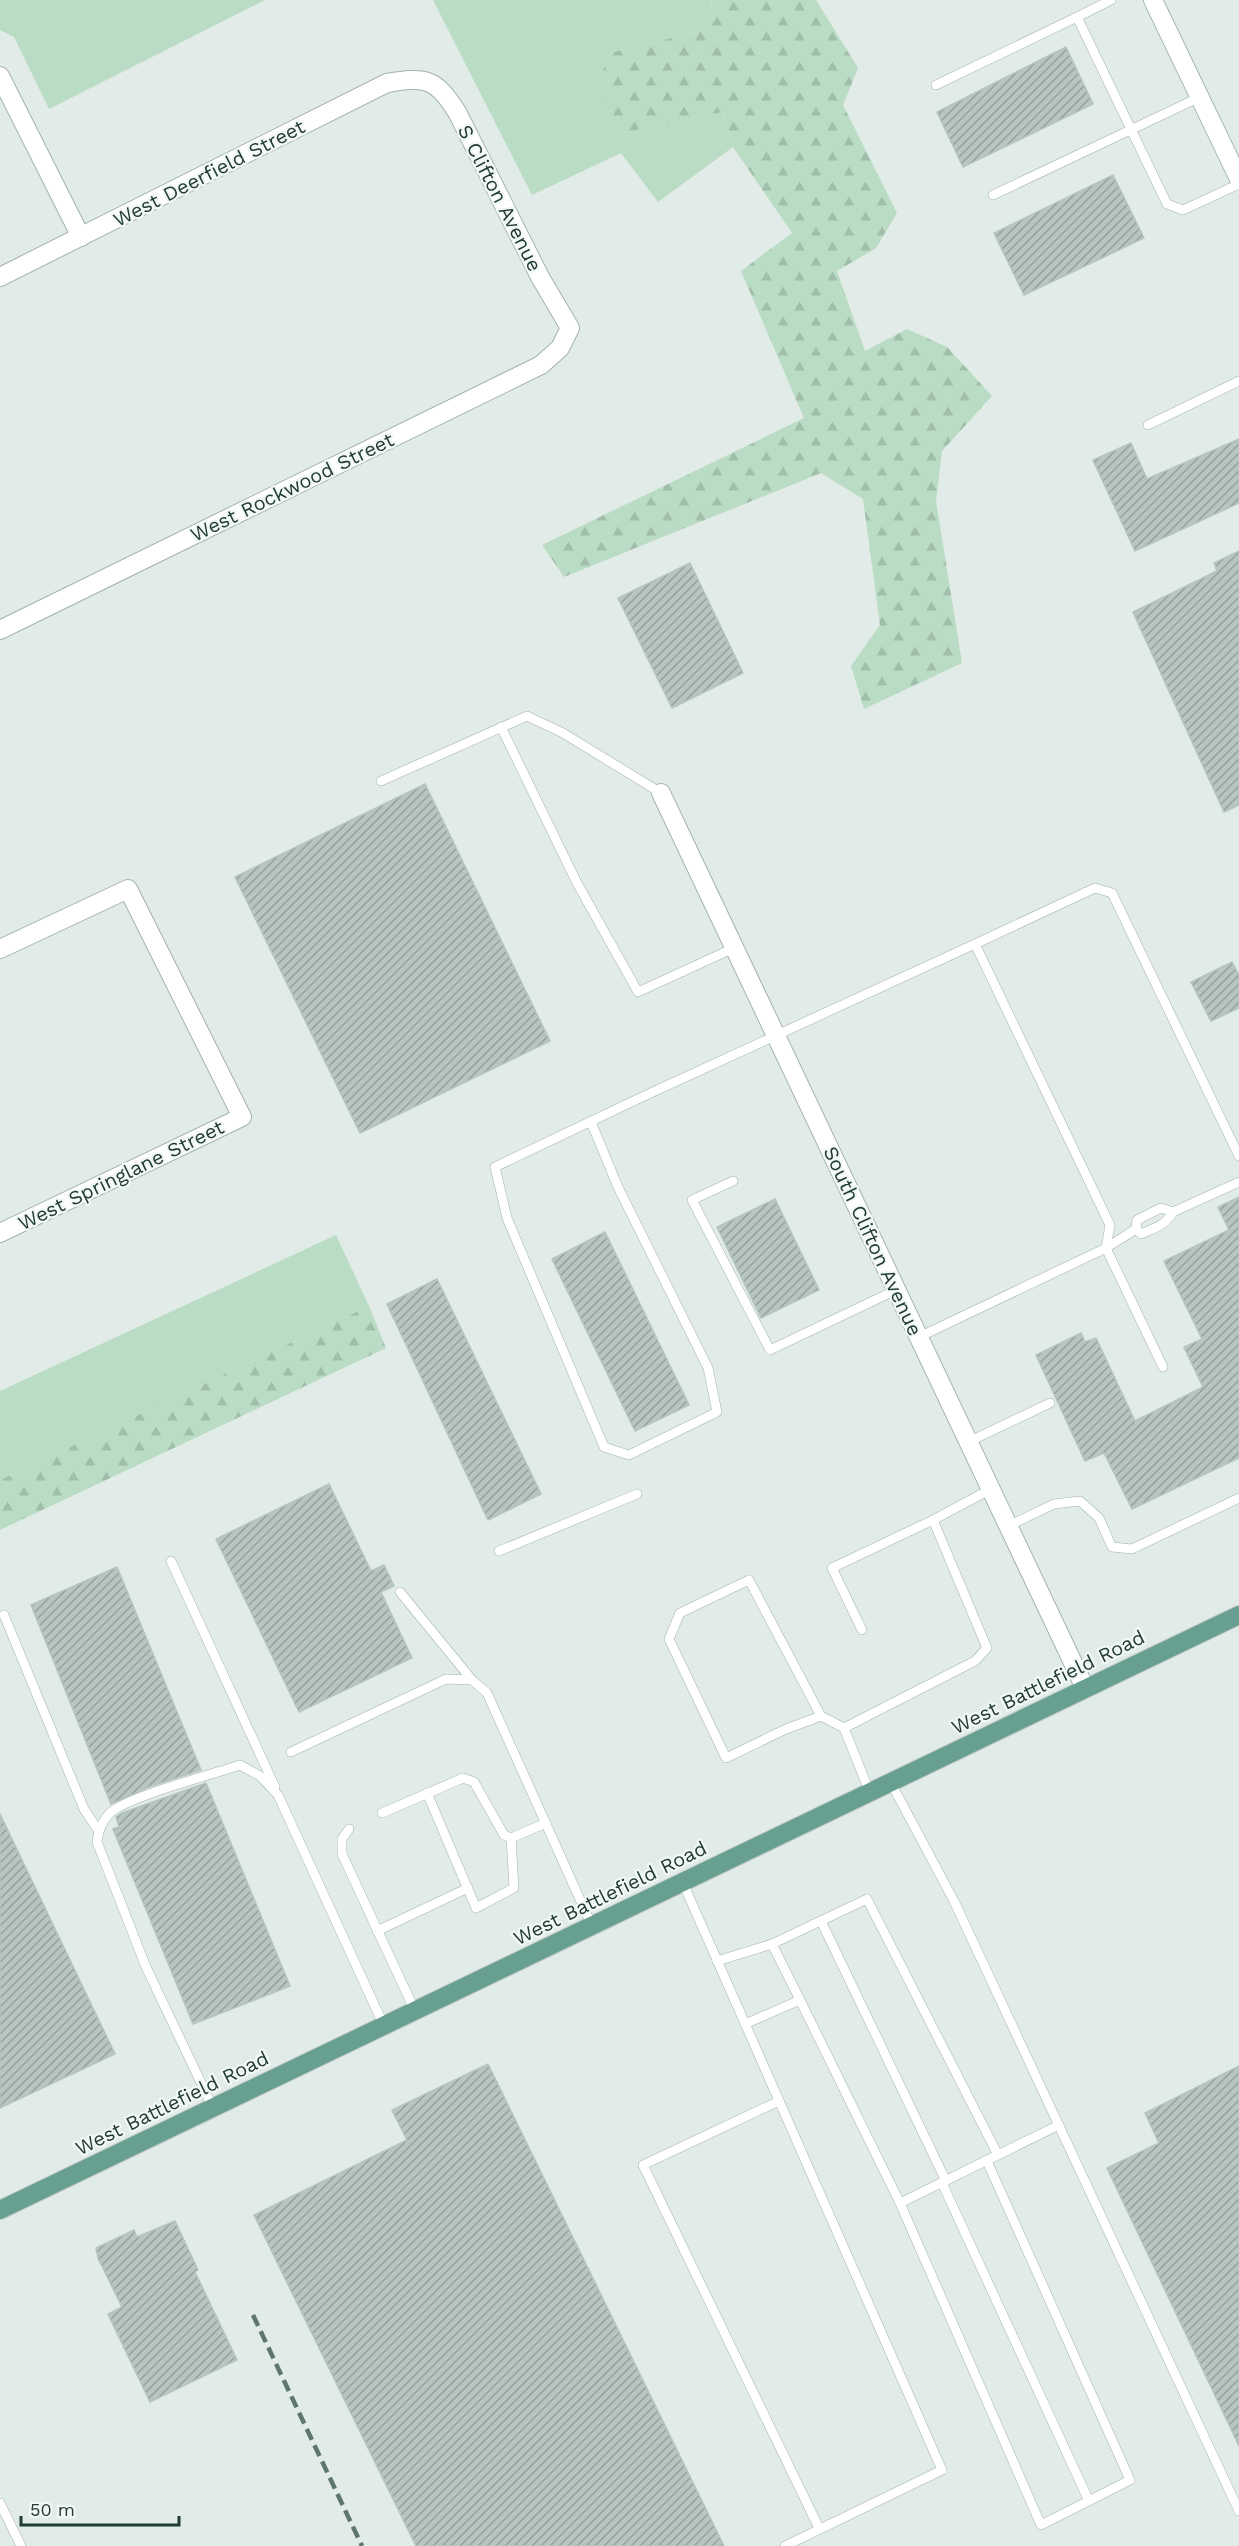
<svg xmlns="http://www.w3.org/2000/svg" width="1239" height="2546" font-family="'Work Sans',sans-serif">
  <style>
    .green { fill: #bbdcc4 }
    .forest { fill: url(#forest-firs) }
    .building { fill: url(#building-hatch); stroke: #b4c5be; stroke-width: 1.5 }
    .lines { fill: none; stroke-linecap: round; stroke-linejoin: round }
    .service-casing { stroke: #a4b3ae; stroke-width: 10 }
    .minor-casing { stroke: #a4b3ae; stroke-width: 20 }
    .secondary-casing { stroke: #a0b7af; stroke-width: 20 }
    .primary-casing { stroke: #c1c8c6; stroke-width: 20 }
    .service { stroke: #fff; stroke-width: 9 }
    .minor { stroke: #fff; stroke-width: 18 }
    .secondary { stroke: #fff; stroke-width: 18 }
    .primary { stroke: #679f91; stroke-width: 18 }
    .rail { stroke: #5d7770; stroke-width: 4.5; stroke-dasharray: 12 6; stroke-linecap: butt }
    .labels { text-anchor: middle; stroke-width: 4.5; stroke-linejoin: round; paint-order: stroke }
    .street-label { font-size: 20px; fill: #223b35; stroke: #f2f8f5 }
  </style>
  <defs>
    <pattern id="forest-firs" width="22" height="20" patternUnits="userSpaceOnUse" patternTransform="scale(1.5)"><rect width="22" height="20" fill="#bbdcc4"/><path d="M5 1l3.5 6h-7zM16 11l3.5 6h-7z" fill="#a0bea9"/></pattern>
    <pattern id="building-hatch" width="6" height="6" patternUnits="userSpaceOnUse" patternTransform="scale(1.5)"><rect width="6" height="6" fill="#b7c6c0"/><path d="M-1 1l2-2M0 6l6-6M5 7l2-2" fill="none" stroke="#94a29d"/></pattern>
  </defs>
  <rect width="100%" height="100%" fill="#e1ebe7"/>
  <g class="green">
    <polygon points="0,0 265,0 49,109 14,37 0,30"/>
    <polygon points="433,0 712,0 709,29 609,53 622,133 723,112 733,147 658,202 621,153 532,195"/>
    <polygon points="336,1235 369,1306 0,1480 0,1391"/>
  </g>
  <g class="forest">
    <polygon points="712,0 816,0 858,68 843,105 897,213 876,248 837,271 865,351 907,329 947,347 992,396 942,451 936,501 962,663 864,709 851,666 880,625 863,499 821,473 564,577 542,545 804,418 741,271 792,233 733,147 723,112 622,133 599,83 609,53 709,29"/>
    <polygon points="369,1306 386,1348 0,1530 0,1480"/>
  </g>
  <g class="building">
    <polygon points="1066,47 1093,104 963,167 937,112"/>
    <polygon points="1113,175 1144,238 1024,295 994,233"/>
    <polygon points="1239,439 1239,503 1135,551 1093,460 1131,443 1147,479"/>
    <polygon points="1239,551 1239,805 1224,812 1133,612 1217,571 1214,563"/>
    <polygon points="690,563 743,673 672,708 618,598"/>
    <polygon points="425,784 550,1041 360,1133 235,877"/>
    <polygon points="1232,962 1239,975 1239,1008 1211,1021 1191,982"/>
    <polygon points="1239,1197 1239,1458 1132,1509 1104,1453 1085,1461 1036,1355 1081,1333 1085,1342 1096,1338 1135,1421 1203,1387 1184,1347 1202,1339 1164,1261 1229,1230 1218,1207"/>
    <polygon points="775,1199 819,1290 761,1318 717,1227"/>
    <polygon points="605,1232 689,1405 635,1431 552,1259"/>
    <polygon points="437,1279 541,1494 488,1520 387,1304"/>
    <polygon points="329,1484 371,1571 384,1565 394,1586 381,1592 412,1658 299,1712 216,1539"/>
    <polygon points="117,1567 201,1770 149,1787 111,1804 31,1605"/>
    <polygon points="206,1783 290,1986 193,2024 113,1829 119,1827 116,1817 122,1813"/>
    <polygon points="0,1814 115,2054 0,2108"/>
    <polygon points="488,2064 724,2546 416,2546 254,2215 407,2140 392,2110"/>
    <polygon points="1239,2066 1239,2446 1107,2168 1159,2143 1145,2113"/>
    <polygon points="175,2221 198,2270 195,2272 237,2360 150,2402 108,2314 122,2307 98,2258 96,2248 134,2230 137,2237"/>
  </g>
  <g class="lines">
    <g class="service-casing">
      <g id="service">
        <polyline points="1111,0 1077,17 1167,204 1183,210 1239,184"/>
        <polyline points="936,85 1077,17"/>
        <polyline points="993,195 1200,97"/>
        <polyline points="1148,425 1239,381"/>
        <polyline points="501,727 577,883 638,992 734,948"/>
        <polyline points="381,781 527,716 563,733 661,793"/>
        <polyline points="975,944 1095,888 1112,893 1239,1156"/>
        <polyline points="591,1122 618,1187 708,1368 717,1412 629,1455 604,1447 507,1218 495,1167 642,1097 975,944 1110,1225 1106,1248"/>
        <polyline points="733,1181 692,1200 770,1350 896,1290"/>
        <polyline points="1173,1212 1239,1182"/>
        <path d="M1106 1248 1136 1229 1137 1220 1161 1208 1173 1212C1166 1225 1154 1228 1141 1234L1136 1229"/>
        <polyline points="919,1337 1106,1248 1163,1367"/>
        <polyline points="968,1442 1050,1403"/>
        <polyline points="1008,1526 1054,1504 1080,1501 1099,1518 1112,1547 1132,1549 1239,1498"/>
        <polyline points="499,1551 637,1494"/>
        <polyline points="171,1561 275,1787"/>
        <polyline points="400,1592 472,1680"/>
        <polyline points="4,1615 84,1809 98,1830"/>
        <polyline points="862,1630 832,1568 933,1520"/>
        <polyline points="821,1716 749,1580 680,1613 669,1639 726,1758 786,1729 821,1716 844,1728"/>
        <polyline points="291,1752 446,1679 472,1680 487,1693 592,1926"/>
        <polyline points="891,1783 954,1901 1239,2511"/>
        <polyline points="427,1793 476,1908 514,1888 511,1838"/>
        <polyline points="870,1793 844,1728 975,1661 987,1648 933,1520 991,1489"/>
        <polyline points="382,1813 463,1778 474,1782 504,1835 511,1838 546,1823"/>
        <polyline points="349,1829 342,1839 342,1854 415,2011"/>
        <polyline points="683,1883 942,2470 785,2546"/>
        <polyline points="821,1921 946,2181"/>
        <polyline points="377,1931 468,1888"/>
        <polyline points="717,1961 772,1944"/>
        <polyline points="800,2000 772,1944 867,1899 998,2155"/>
        <polyline points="745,2024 800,2000 900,2203 1059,2125"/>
        <polyline points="779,2101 643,2165 819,2528"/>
        <path d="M213 2108 146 1967 97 1842C98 1831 102 1821 110 1813 126 1797 214 1774 240 1765L260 1776 278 1795 384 2026"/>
        <polyline points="942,2183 1089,2501"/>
        <polyline points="900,2203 1041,2525 1130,2480 987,2161"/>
        <polyline points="0,2503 21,2546"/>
      </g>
    </g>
    <g class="minor-casing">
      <g id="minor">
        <polyline points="0,76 81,237"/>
        <path d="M0 277 387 83C425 77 435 77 457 112L540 277 570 328 560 348 541 365 0 630"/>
        <polyline points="661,793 1085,1688"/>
        <polyline points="0,949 128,889 242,1117 0,1233"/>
      </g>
    </g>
    <g class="secondary-casing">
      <polyline id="secondary" points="1153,0 1239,179"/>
    </g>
    <g class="primary-casing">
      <polyline id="primary" points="0,2210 1239,1615"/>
    </g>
    <use href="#service" class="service"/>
    <use href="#minor" class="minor"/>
    <use href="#secondary" class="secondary"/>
    <use href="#primary" class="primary"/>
    <polyline class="rail" points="253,2315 362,2546"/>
  </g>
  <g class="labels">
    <g class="street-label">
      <text transform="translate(209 173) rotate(-27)" y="7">West Deerfield Street</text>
      <text transform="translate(500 198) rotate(63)" y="7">S Clifton Avenue</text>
      <text transform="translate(292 487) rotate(-26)" y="7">West Rockwood Street</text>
      <text transform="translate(121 1175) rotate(-26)" y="7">West Springlane Street</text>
      <text transform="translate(873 1241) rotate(65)" y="7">South Clifton Avenue</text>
      <text transform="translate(1048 1682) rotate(-26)" y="7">West Battlefield Road</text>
      <text transform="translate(610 1893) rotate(-26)" y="7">West Battlefield Road</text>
      <text transform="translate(172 2103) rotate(-26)" y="7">West Battlefield Road</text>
    </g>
  </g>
  <path d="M21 2516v9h158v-9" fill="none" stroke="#223b35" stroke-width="3"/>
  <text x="30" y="2516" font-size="18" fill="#223b35" stroke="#f2f8f5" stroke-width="4.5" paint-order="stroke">50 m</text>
</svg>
